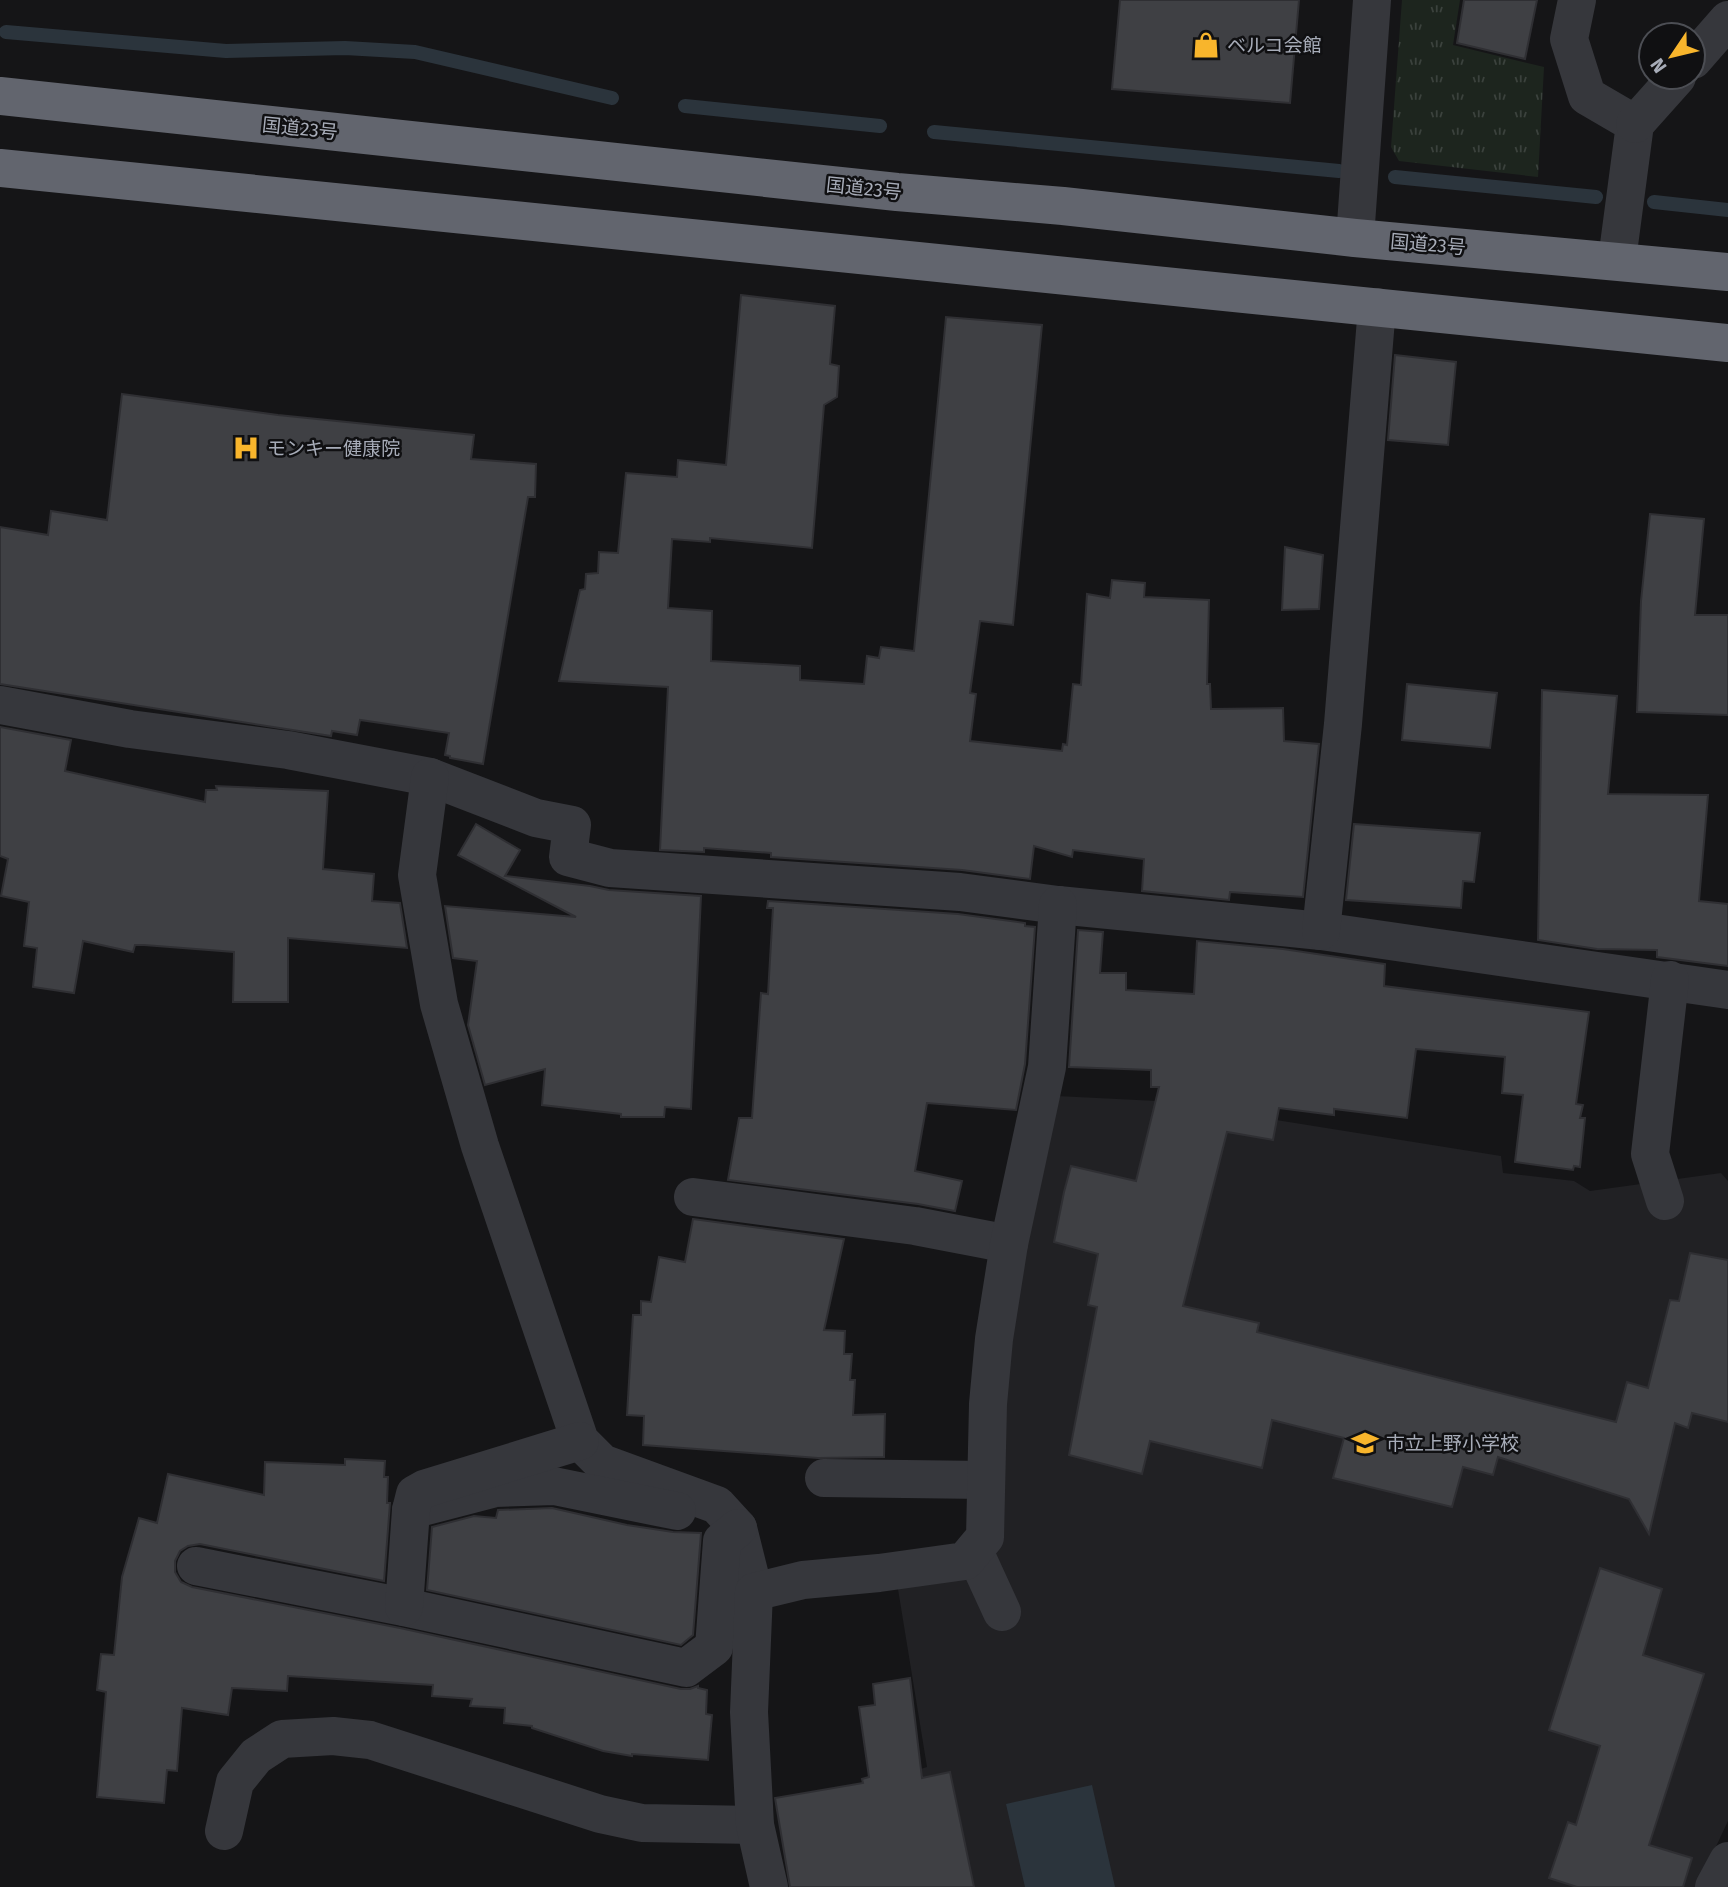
<svg xmlns="http://www.w3.org/2000/svg" width="1728" height="1887" font-family="'Fira Sans','Noto Sans JP',sans-serif">
  <style>
    .built { fill: #212124 }
    .grass { fill: url(#grass-tufts) }
    .water { fill: #2b343c }
    .lines { fill: none; stroke-linecap: round; stroke-linejoin: round }
    .stream { stroke: #2b343c; stroke-width: 14 }
    .building { fill: #3f4044; stroke: #2f2f33; stroke-width: 2 }
    .minor { stroke: #36373c; stroke-width: 38 }
    .highway { stroke: #62656e; stroke-width: 38 }
    .labels { text-anchor: middle; stroke-width: 5; stroke-linejoin: round; paint-order: stroke }
    .poi-label { font-size: 19px; fill: #a7acb8; stroke: #101012; text-anchor: start }
    .street-label { font-size: 19px; fill: #a7acb8; stroke: #101012 }
  </style>
  <defs>
    <pattern id="grass-tufts" width="24" height="20" patternUnits="userSpaceOnUse" patternTransform="scale(1.75)"><rect width="24" height="20" fill="#1d251e"/><path d="M3 7l-1-3M5 7V3M7 7l1-3M15 17l-1-3M17 17v-4M19 17l1-3" fill="none" stroke="#3b423d"/></pattern>
  </defs>
  <rect width="100%" height="100%" fill="#151517"/>
  <polygon class="built" points="1057,1096 1157,1101 1501,1156 1503,1173 1574,1181 1590,1191 1721,1173 1728,1181 1728,1821 1697,1887 939,1887 911,1772 927,1767 897,1583 971,1571 1005,1341"/>
  <polygon class="grass" points="1402,0 1460,0 1453,45 1544,67 1538,177 1399,161 1391,147"/>
  <polygon class="water" points="1092,1785 1115,1887 1025,1887 1006,1804"/>
  <g class="lines">
    <g class="stream">
      <polyline points="6,32 226,51 345,48 415,52 612,98"/>
      <polyline points="685,106 880,126"/>
      <polyline points="934,132 1339,171"/>
      <polyline points="1395,177 1596,197"/>
      <polyline points="1654,202 1728,210"/>
    </g>
  </g>
  <g class="building">
    <polygon points="1120,0 1299,0 1290,103 1112,89"/>
    <polygon points="1464,0 1537,0 1525,59 1457,43"/>
    <polygon points="741,295 835,306 830,364 839,366 837,397 824,405 812,548 710,538 710,542 672,539 668,608 712,611 711,661 800,666 800,680 864,684 867,656 879,658 881,647 914,651 946,317 1042,325 1013,625 980,621 970,693 976,694 970,741 1062,751 1063,744 1067,745 1073,684 1081,685 1087,594 1110,598 1112,580 1145,583 1144,597 1209,600 1207,684 1210,684 1211,709 1283,708 1284,741 1319,744 1303,897 1230,892 1229,900 1142,891 1144,859 1073,850 1072,857 1034,846 1030,879 962,870 771,857 771,853 704,848 704,852 660,850 668,687 559,681 580,590 585,589 586,574 598,573 599,552 618,553 626,473 677,477 678,460 726,465"/>
    <polygon points="1395,355 1456,362 1448,445 1388,440"/>
    <polygon points="122,394 278,415 474,435 471,459 536,464 535,497 528,497 483,764 450,758 450,756 445,755 449,733 360,720 357,735 332,731 331,736 0,684 0,527 48,535 51,511 107,520"/>
    <polygon points="1650,514 1704,519 1695,615 1728,615 1728,715 1637,712 1641,601"/>
    <polygon points="1285,547 1323,555 1319,609 1282,610"/>
    <polygon points="1407,684 1497,693 1490,748 1402,740"/>
    <polygon points="1542,690 1617,696 1608,794 1708,795 1699,901 1728,904 1728,966 1657,957 1657,950 1597,949 1538,940"/>
    <polygon points="0,727 71,740 65,771 205,802 206,790 217,790 216,786 328,791 323,869 374,874 372,901 400,903 407,948 288,938 288,1002 233,1002 234,952 144,945 135,945 133,952 83,941 74,993 33,987 37,948 24,946 29,902 1,896 8,859 0,856"/>
    <polygon points="476,824 520,850 505,876 590,886 609,890 701,896 691,1109 665,1107 664,1117 621,1117 621,1114 542,1105 545,1069 485,1085 468,1025 477,961 453,958 445,906 576,917 458,855"/>
    <polygon points="1354,824 1480,833 1474,882 1463,881 1461,908 1346,900"/>
    <polygon points="768,901 958,914 1025,923 1025,926 1035,927 1025,1064 1016,1110 927,1103 915,1171 962,1181 955,1211 918,1204 728,1180 739,1118 752,1118 761,993 768,994 773,908 767,908"/>
    <polygon points="1078,930 1103,932 1100,973 1126,973 1126,990 1194,994 1197,941 1283,949 1385,964 1384,986 1589,1012 1576,1104 1583,1105 1580,1118 1585,1118 1580,1167 1574,1166 1573,1170 1515,1162 1523,1095 1502,1093 1505,1057 1416,1049 1407,1118 1334,1109 1334,1115 1279,1108 1273,1140 1227,1132 1183,1306 1259,1323 1257,1332 1616,1422 1627,1382 1648,1388 1670,1300 1679,1301 1690,1253 1728,1260 1728,1422 1692,1413 1688,1428 1675,1423 1649,1534 1629,1499 1498,1457 1493,1475 1463,1467 1452,1507 1333,1478 1344,1438 1272,1420 1262,1468 1150,1441 1142,1474 1069,1455 1097,1307 1088,1305 1098,1254 1054,1242 1064,1192 1071,1166 1136,1181 1159,1087 1151,1087 1151,1070 1069,1067"/>
    <polygon points="693,1219 844,1239 824,1330 845,1331 844,1354 852,1354 850,1380 855,1380 853,1415 885,1414 884,1457 818,1458 643,1445 644,1416 627,1415 633,1315 641,1315 641,1301 651,1302 659,1257 685,1262"/>
    <polygon points="345,1459 385,1461 384,1477 388,1477 387,1503 390,1503 384,1581 200,1544 188,1546 180,1551 175,1561 175,1572 181,1582 192,1587 400,1628 681,1689 690,1689 698,1686 698,1688 707,1690 706,1714 712,1715 708,1760 632,1754 632,1756 603,1751 532,1728 532,1726 504,1723 505,1708 470,1706 472,1699 432,1696 433,1685 288,1676 287,1691 232,1688 228,1715 182,1708 177,1771 167,1770 164,1803 97,1797 106,1692 97,1690 101,1654 114,1655 122,1577 139,1518 157,1523 168,1474 264,1495 265,1462 345,1465"/>
    <polygon points="552,1508 627,1525 673,1532 701,1533 693,1635 681,1645 427,1590 432,1527 474,1516 496,1518 498,1510"/>
    <polygon points="1600,1568 1662,1589 1643,1655 1704,1674 1649,1845 1692,1858 1683,1887 1577,1887 1549,1878 1568,1822 1576,1825 1600,1746 1549,1730"/>
    <polygon points="910,1678 922,1778 950,1772 974,1887 790,1887 775,1798 863,1783 862,1779 869,1777 859,1707 875,1705 873,1684"/>
  </g>
  <g class="lines">
    <g class="minor">
      <polyline points="1577,0 1569,39 1587,96 1635,124 1617,260"/>
      <polyline points="1693,60 1728,20"/>
      <polyline points="1635,124 1677,77"/>
      <polyline points="1355,238 1372,0"/>
      <polyline points="0,705 130,729 288,750 430,777 536,818 572,825 568,857 610,868 960,892 1058,905 1321,931 1728,990"/>
      <polyline points="430,777 417,875 439,1004 480,1146 580,1441 602,1463 717,1505 738,1528 754,1592"/>
      <polyline points="1321,931 1343,724 1377,307"/>
      <polyline points="693,1197 915,1226 1009,1244"/>
      <polyline points="1665,1201 1650,1154 1670,980"/>
      <polyline points="824,1478 985,1480"/>
      <polyline points="411,1510 495,1488 554,1486 677,1511"/>
      <polyline points="974,1551 1002,1612"/>
      <polyline points="196,1566 404,1607 686,1668 714,1647 722,1541 738,1528"/>
      <polyline points="404,1607 411,1510 415,1494 424,1489 580,1441"/>
      <polyline points="224,1831 235,1782 256,1756 282,1739 333,1736 370,1740 600,1814 642,1823 755,1825"/>
      <polyline points="769,1887 755,1825 749,1712 754,1592 803,1580 879,1573 965,1561 985,1537 988,1404 994,1339 1009,1244 1047,1067 1058,905"/>
      <polyline points="1714,1887 1728,1861"/>
    </g>
    <g class="highway">
      <polyline points="0,96 897,192 1063,206 1355,238 1728,272"/>
      <polyline points="0,168 1728,343"/>
    </g>
  </g>
  <defs>
    <g id="shop-bare" transform="scale(2.1)"><path d="M-5-2.5h2.3a2.7 3.5 0 0 1 5.4 0H5L5.5 6h-11ZM-1.5-2.5h3a1.5 2.3 0 0 0-3 0Z" fill="#f8b52c" stroke="#101012" stroke-width="2.5" paint-order="stroke"/></g>
    <g id="hospital-bare" transform="scale(2.1)"><path d="M-5-5h3v3.5h4V-5h3V5h-3V1.5h-4V5h-3Z" fill="#f8b52c" stroke="#101012" stroke-width="2.5" paint-order="stroke"/></g>
    <g id="school-bare" transform="scale(2.1)"><path d="M0-5L7-2L0 1L-7-2ZM-4 1L0 2.5L4 1V4Q0 6-4 4Z" fill="#f8b52c" stroke="#101012" stroke-width="2.5" paint-order="stroke"/></g>
  </defs>
  <g fill-rule="evenodd">
    <use href="#shop-bare" x="1206" y="45"/>
    <use href="#hospital-bare" x="246" y="448"/>
    <use href="#school-bare" x="1365" y="1443"/>
  </g>
  <g class="labels">
    <g class="poi-label">
      <text x="1227" y="52">ベルコ会館</text>
      <text x="267" y="455">モンキー健康院</text>
      <text x="1386" y="1450">市立上野小学校</text>
    </g>
    <g class="street-label">
      <text transform="translate(300 128) rotate(6)" y="7">国道23号</text>
      <text transform="translate(864 188) rotate(6)" y="7">国道23号</text>
      <text transform="translate(1428 244) rotate(5)" y="7">国道23号</text>
    </g>
  </g>
  <g transform="translate(1672 56) rotate(235)"><circle r="33" fill="#101012" stroke="#4c4e54" stroke-width="2"/>
  <path d="M0-5L12 26L0 18L-12 26Z" fill="#f8b52c"/>
  <text y="-10" font-size="19" font-weight="bold" text-anchor="middle" fill="#a7acb8">N</text>
  </g>
</svg>
